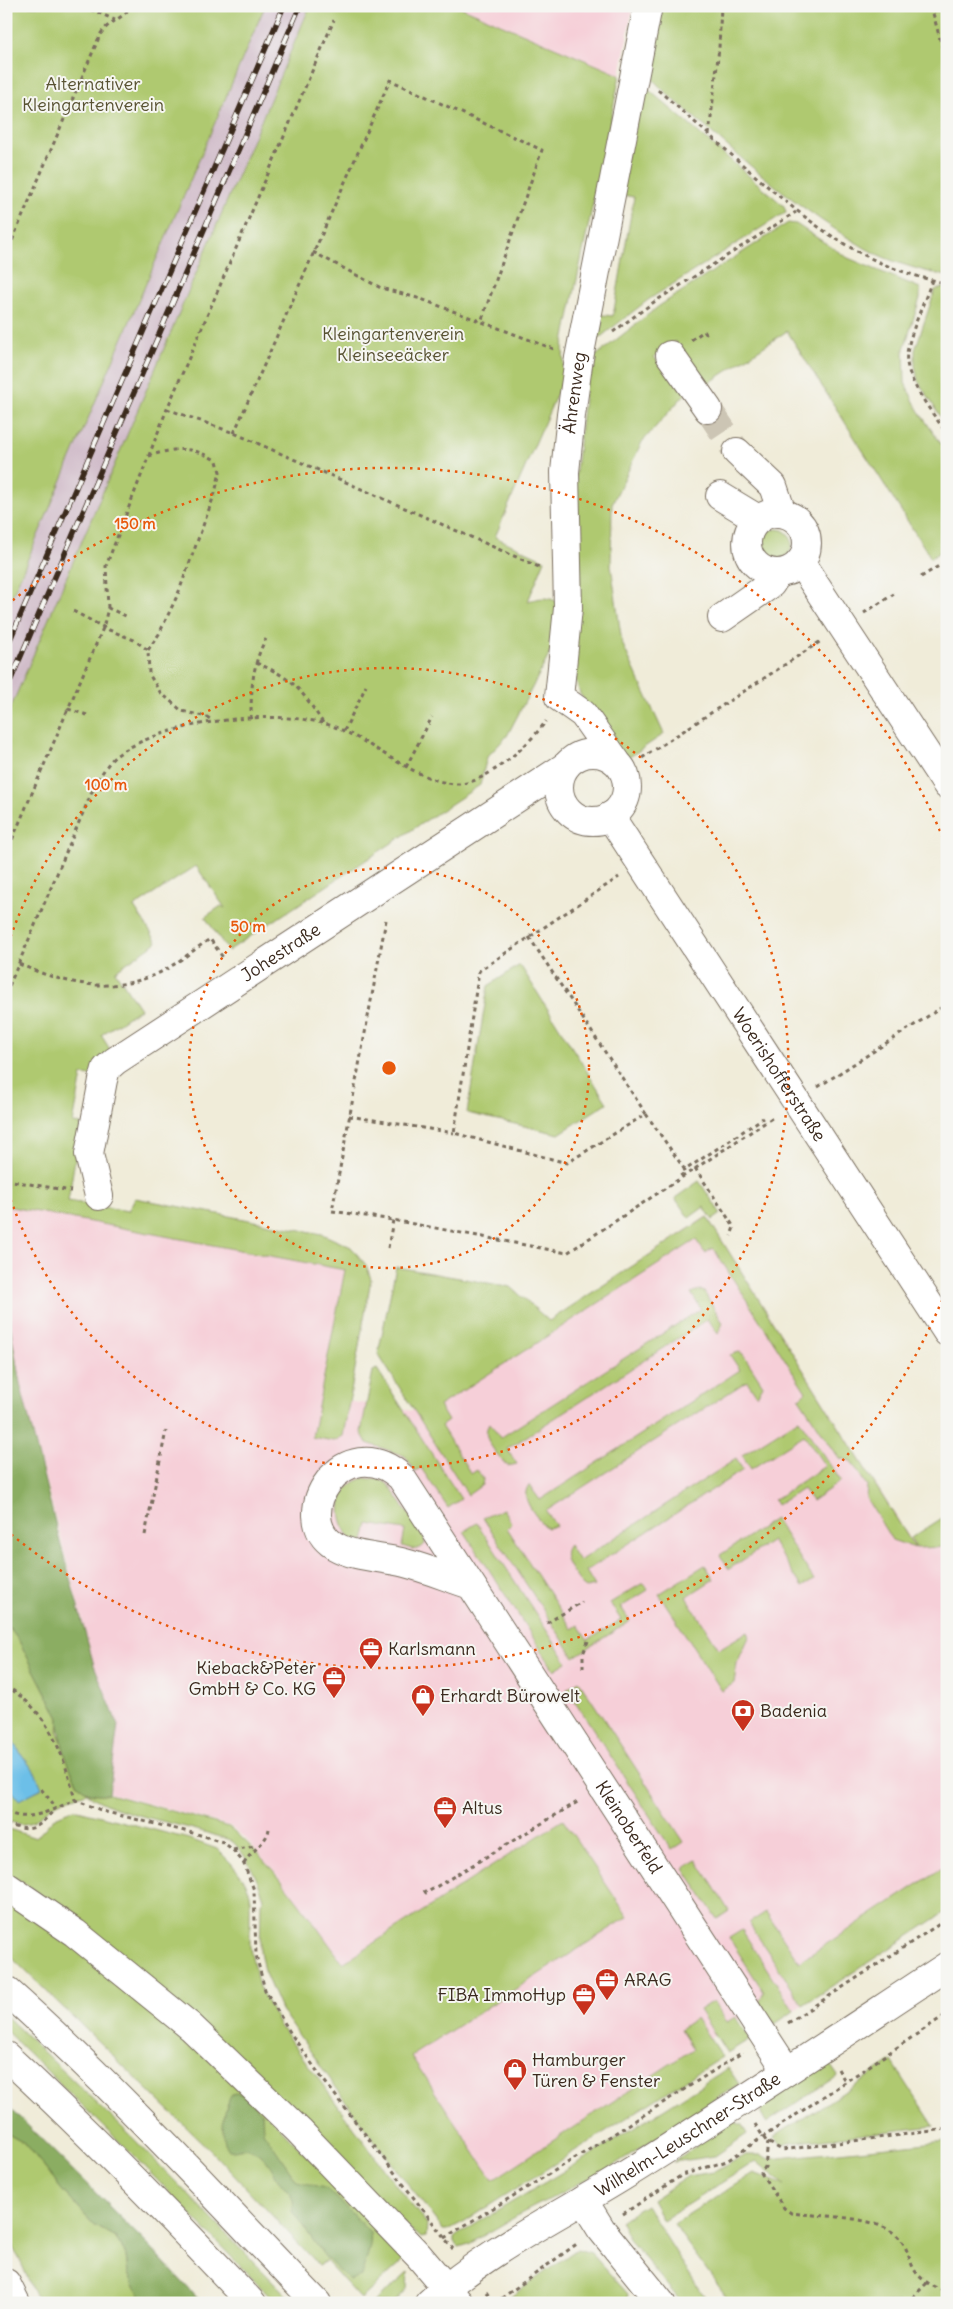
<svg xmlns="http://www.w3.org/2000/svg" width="953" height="2309" font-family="Delius,sans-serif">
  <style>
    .built { fill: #f6cfd8 }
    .industrial { fill: #d1bdca }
    .green { fill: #afc96f; stroke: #757a46 }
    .forest { fill: #8bad62; stroke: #636c40 }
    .water { fill: #6cbfe8; stroke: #547483 }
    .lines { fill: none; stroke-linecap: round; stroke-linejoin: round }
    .minor-tunnel { stroke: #ccc5b4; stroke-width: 28; stroke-dasharray: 28 14; stroke-linecap: butt }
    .minor-casing { stroke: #7a6e5f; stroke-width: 30 }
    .highway-casing { stroke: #7a6e5f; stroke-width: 30 }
    .path { stroke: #7a6e5f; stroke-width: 3; stroke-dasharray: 4 4; stroke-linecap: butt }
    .minor { stroke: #fff; stroke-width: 28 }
    .highway { stroke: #fff; stroke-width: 28 }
    .rail-casing { stroke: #3b2a1e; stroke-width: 5.5 }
    .rail { stroke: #f6f6f2; stroke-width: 4; stroke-dasharray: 11; stroke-linecap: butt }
    .ring { fill: none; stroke: #e8590c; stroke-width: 2.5; stroke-dasharray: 2.5 5 }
    .labels { text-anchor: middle; stroke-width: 4; stroke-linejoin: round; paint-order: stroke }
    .park-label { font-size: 18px; fill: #585232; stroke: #f6f6f2 }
    .street-label { font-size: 18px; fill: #3b2a1e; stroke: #f6f6f2 }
    .poi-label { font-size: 18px; fill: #3b2a1e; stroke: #f6f6f2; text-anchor: start }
    .centre { fill: #e8590c; stroke: #f6f6f2; stroke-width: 2.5 }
    .ring-label { font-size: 15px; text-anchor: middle; font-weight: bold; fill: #e8590c; stroke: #f6f6f2; stroke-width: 4; stroke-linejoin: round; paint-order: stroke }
  </style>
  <rect width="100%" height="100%" fill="#f6f6f2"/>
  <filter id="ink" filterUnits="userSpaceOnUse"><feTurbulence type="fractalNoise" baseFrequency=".02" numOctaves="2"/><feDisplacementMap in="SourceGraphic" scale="10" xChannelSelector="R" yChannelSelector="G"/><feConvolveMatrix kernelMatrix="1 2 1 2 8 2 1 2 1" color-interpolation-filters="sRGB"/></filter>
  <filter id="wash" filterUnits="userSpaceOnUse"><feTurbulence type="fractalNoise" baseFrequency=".0096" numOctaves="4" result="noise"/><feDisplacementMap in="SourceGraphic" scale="20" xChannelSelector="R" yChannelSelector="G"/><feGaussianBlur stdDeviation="1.12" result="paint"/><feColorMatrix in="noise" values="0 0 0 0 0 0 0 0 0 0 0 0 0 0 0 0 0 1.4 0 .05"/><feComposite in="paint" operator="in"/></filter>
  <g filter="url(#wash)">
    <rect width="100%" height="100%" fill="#f0ecd9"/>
    <g class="built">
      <polygon points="458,6 633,6 620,75"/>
      <polygon points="6,1206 345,1270 320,1397 413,1411 707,1216 916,1548 947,1547 947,1911 765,2030 752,2011 493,2180 411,2056 627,1917 563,1820 343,1963 279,1876 245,1838 230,1826 110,1793 115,1715 94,1664 20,1383 6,1301"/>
    </g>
    <polygon class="industrial" points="265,6 310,6 6,719 6,610"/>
    <g class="green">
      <polygon points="6,6 265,6 6,610"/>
      <path d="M310 6H458L620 75 563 346 564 377 495 537 545 560 528 601C540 598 546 596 558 602L560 634 507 736 487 757 480 785 228 951 205 917 221 906 225 908 196 866 134 907 157 942 115 971 140 1009 101 1035 111 1051 91 1076 82 1075 73 1123 81 1124 68 1201 128 1211 135 1198 322 1234 351 1247 366 1265 371 1279 343 1436 334 1441 312 1437 345 1270 6 1206V719Z"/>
      <path d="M657 6H947V276C922 271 887 261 865 248 803 212 747 164 694 117 678 102 653 86 645 65 643 58 655 17 657 6Z"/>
      <polygon points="645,89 650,91 784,206 786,212 648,300 594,342 595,314 613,316 634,197 616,194"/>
      <polygon points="788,223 796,224 848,258 920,288 920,298 904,349 905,383 918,410 947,453 947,548 931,558 787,331 703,387 675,341 654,357 686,393 642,442 612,504 611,565 622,643 664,734 625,760 580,694 571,663 570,526 588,362 659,306"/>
      <polygon points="943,287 947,288 947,394 943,397 947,402 947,427 918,381 915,365 915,350 935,290"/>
      <circle cx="777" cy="544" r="15"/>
      <polygon points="520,965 607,1103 559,1134 467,1113 488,986"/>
      <polygon points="699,1181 721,1214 713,1220 704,1207 689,1218 675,1198"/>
      <polygon points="707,1217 915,1548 892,1540 866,1498 867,1486 851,1461 839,1458 799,1398 806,1392 713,1248 705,1253 696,1240 439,1406 448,1421 441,1426 471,1474 477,1470 483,1479 482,1485 468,1495 378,1354 396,1267 511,1287 549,1321"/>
      <path d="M700 1290 704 1292 723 1323 718 1334 708 1319 507 1449 517 1464 508 1466 504 1463C496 1452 479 1436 490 1423L500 1438 701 1309 691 1293Z"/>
      <path d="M739 1352 743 1354 763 1385 757 1396 747 1381 546 1511 556 1526 547 1528 543 1525C535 1514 519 1498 529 1485L540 1500 740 1370 730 1355Z"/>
      <polygon points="377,1369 461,1499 448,1508 421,1468 415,1471 405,1456 367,1443 361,1432 373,1371"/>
      <polygon points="799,1419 841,1481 812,1501 803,1489 777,1505 774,1500 825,1466 804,1435 751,1469 742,1455"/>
      <path d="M736 1459 743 1470 586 1571 595 1586 586 1588 582 1585C575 1574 558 1558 569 1545L579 1561Z"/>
      <path d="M365 1478 381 1480 388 1484 424 1536 425 1544C418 1552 412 1549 402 1546L405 1530 368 1524 364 1541C361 1541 355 1541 352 1540 348 1538 345 1531 344 1527 335 1506 342 1483 365 1478Z"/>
      <polygon points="503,1509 512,1524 507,1528 572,1629 578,1625 588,1640 621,1620 610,1603 643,1583 648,1590 621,1607 630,1621 574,1657 483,1518"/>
      <polygon points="947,1515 947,1547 916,1548 911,1538"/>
      <polygon points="775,1519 814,1580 802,1587 772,1541 729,1569 720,1555"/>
      <polygon points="477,1523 567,1662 554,1670 464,1531"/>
      <polygon points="705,1565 714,1579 686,1597 719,1649 747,1632 749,1637 737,1663 734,1683 722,1691 659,1594"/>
      <path d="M6 1623 17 1637 59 1718 58 1732 71 1768 77 1783 87 1793 109 1794 229 1827C275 1864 307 1915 343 1963L563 1820 628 1917 411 2056 493 2180 693 2049 680 2029 696 2018 722 2057 465 2221 448 2230H443L362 2124 281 2010 264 1971 260 1951 261 1903 264 1898C257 1879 249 1859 235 1844 230 1838 218 1837 210 1834 178 1823 110 1813 87 1793 78 1796 66 1798 57 1803 38 1815 32 1832 6 1820V1783L19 1799 41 1789 36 1774 6 1733Z"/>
      <polygon points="579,1681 684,1842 672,1850 567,1689"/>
      <polygon points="74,1809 189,1839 217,1849 231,1863 245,1881 250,1894 250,1948 259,1987 280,2026 397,2187 427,2224 426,2237 420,2238 35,1890 6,1872 6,1828 36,1838 55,1817"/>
      <polygon points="697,1860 729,1911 717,1919 684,1868"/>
      <polygon points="947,1865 947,1911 803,2005 749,1923 766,1912 799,1962"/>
      <polygon points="6,1896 68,1941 237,2083 405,2259 361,2299 326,2261 319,2265 213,2153 6,1952"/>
      <polygon points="742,1930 794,2011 775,2024 759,2003 764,1992 729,1938"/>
      <polygon points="713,2001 727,2022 735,2017 750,2039 727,2053 699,2010"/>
      <polygon points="6,2016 133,2138 294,2303 276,2303 129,2151 6,2031"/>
      <polygon points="826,2059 838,2076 766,2123 761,2114 762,2101"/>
      <polygon points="892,2061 934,2126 781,2144 774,2137"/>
      <polygon points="728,2068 739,2084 611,2167 522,2213 469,2244 459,2247 454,2242 454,2238 459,2234 604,2147"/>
      <polygon points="733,2121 742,2125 747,2134 715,2156 673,2162"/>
      <polygon points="6,2133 26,2144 61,2189 94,2225 115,2237 126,2254 128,2274 144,2303 38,2303 20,2260 6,2236"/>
      <polygon points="947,2141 947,2303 935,2303 931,2299 927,2303 731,2303 673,2224 754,2173 785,2185 756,2161 663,2220 652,2200 688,2176 714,2172 745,2155 762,2155 770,2159"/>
      <polygon points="646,2205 700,2291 709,2303 682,2303 632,2243 620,2221"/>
      <polygon points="577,2249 591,2253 628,2294 626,2303 502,2303"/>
      <polygon points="408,2273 407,2289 394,2303 373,2303"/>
    </g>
    <g class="forest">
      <path d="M6 1301 20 1383 60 1542 94 1665 118 1725 109 1794C102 1794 91 1795 86 1791 70 1782 58 1735 59 1718L17 1637 6 1623Z"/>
      <path d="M236 2093 244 2094 262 2114 263 2131 297 2181 328 2189 370 2233C373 2247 364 2262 361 2277L350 2281 326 2258 292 2211C297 2196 287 2193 280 2182 270 2167 268 2155 248 2149 242 2147 235 2151 229 2150 218 2136 224 2108 232 2094Z"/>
      <polygon points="6,2104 146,2243 202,2303 144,2303 128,2274 126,2254 115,2237 94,2225 61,2189 26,2144 6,2133"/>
    </g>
    <polygon class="water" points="6,1733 36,1774 42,1788 19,1800 6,1783"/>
  </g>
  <g filter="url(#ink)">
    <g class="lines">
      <polyline class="minor-tunnel" points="708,409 737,452"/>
      <g class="minor-casing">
        <g id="minor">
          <polyline points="670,355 708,409"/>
          <polyline points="737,452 773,486 782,513"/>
          <polyline points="720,496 758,519"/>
          <circle cx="777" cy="543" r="30"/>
          <polyline points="800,562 947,785"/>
          <polyline points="722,618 771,584 778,573"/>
          <circle cx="593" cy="787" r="34"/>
          <path id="s1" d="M616 761 583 714 559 697 568 608 565 472 571 415 579 358 648 6"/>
          <path id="s2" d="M610 816 947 1332"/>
          <path id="s3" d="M99 1196 89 1154 103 1080 106 1069 115 1061 566 766"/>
          <path id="s4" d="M471 1585C449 1578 428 1569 405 1563 383 1557 356 1558 335 1546 287 1517 344 1426 401 1477L787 2071"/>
          <polyline points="583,2200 601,2229 661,2303"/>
          <polyline points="6,2283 16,2303"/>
          <path id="s5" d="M429 2303C486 2251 557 2217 622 2177 732 2109 839 2037 947 1966"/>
        </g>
      </g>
      <g class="highway-casing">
        <g id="highway">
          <polyline points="6,1886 75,1933 191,2027 299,2131 419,2256 459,2303"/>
          <path d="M6 1990C116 2088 215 2197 317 2303"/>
          <path d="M6 2056C92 2135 172 2218 252 2303"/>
        </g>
      </g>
      <g class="path">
        <polyline points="83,6 115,20"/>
        <polyline points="931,6 947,65"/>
        <path d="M658 90C687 115 716 141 744 166 807 221 862 268 947 283"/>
        <polyline points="709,135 719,48 721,6"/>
        <polyline points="313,252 381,288 421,299 554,349"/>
        <path d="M6 255 100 35C109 20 125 19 130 6"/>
        <path d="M932 280C925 301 910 333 907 353 903 378 934 414 947 434"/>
        <polyline points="6,287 6,289"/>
        <polyline points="613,332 654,302 796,212"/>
        <polyline points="691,340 704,331 708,337"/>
        <polyline points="167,409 234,433 539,567"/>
        <polyline points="234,433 390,80 542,150 481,322"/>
        <polyline points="921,577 947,561"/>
        <polyline points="108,608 106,566 167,409 334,20"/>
        <polyline points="73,611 109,630 134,640 148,650 149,674 160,692 182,711 207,717 212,720"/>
        <polyline points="864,613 894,594"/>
        <path d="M148 650 159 634 178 594 215 493 220 472 217 461C192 446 177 447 149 456"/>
        <path d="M256 663C293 677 303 692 323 723"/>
        <polyline points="87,715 68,709 103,628 108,608 128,617"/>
        <path d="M251 719C251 692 252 663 266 639"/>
        <polyline points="344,731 366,686"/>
        <polyline points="642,758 821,641"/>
        <polyline points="406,767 432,717"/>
        <polyline points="563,816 568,810"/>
        <polyline points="6,854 68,709"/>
        <polyline points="386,920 332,1211 393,1220 567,1253 775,1116"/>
        <polyline points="529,937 646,1114 567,1163 454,1133 479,971 619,877"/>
        <path d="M19 964C62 983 106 994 152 976 171 969 193 950 210 939L224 959"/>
        <path d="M6 993 97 780C103 773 108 762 116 756 162 721 281 706 335 727 371 741 420 784 458 784 486 784 531 743 546 721"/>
        <polyline points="818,1087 947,1004"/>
        <polyline points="646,1114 685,1170 763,1118"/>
        <polyline points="349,1116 454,1133"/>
        <polyline points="695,1168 734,1227 731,1236"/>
        <polyline points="683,1177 680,1173 685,1170"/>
        <polyline points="6,1180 71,1191"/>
        <polyline points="388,1248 393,1220"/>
        <polyline points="145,1535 166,1431"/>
        <polyline points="547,1623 582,1602"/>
        <polyline points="583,1668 583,1654 588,1641"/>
        <path d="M6 1685C16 1693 28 1701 36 1711 58 1737 67 1768 75 1800"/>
        <polyline points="41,1789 56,1807"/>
        <path d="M6 1811C27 1825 55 1808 75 1800L106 1812 197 1834 223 1842 233 1850 243 1862 254 1890 256 1955 265 1990 291 2034 322 2078 453 2249"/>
        <path d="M6 1824C34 1834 37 1828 56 1808"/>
        <polyline points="233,1850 255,1846"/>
        <path d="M244 1864C250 1851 267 1843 269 1829"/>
        <polyline points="424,1890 426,1893 579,1801"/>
        <polyline points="788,2023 947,1919"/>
        <polyline points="838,2069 845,2081"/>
        <polyline points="755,2124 766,2141 782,2150 947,2129"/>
        <path d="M768 2142 765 2167 761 2173 784 2208 791 2213C820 2217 886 2214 903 2243 907 2249 909 2258 912 2265 918 2280 933 2286 947 2293"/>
        <polyline points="623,2214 682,2175 727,2161 947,2014"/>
        <polyline points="444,2238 587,2151 743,2052"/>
        <polyline points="486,2292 494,2303"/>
        <polyline points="495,2303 578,2243"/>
        <polyline points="907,2303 927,2283"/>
      </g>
      <use href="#minor" class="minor"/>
      <use href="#highway" class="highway"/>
      <g class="rail-casing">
        <g id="rail">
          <polyline points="6,649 284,6"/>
          <polyline points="6,691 300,6"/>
        </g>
      </g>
      <use href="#rail" class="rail"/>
    </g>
  </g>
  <g class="ring">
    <circle cx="389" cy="1068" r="200"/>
    <path d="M6 951A400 400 0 1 1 6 1185"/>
    <path d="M945 1293A600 600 0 0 1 7 1531M7 605A600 600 0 0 1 945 843"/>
  </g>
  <defs>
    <g id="office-pin" transform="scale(1.25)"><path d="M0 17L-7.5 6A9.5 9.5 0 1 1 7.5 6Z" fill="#c8321e" stroke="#f6f6f2"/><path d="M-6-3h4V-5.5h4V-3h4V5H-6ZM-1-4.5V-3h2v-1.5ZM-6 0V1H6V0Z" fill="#fff"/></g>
    <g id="shop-pin" transform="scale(1.25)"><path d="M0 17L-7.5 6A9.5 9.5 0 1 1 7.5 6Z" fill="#c8321e" stroke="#f6f6f2"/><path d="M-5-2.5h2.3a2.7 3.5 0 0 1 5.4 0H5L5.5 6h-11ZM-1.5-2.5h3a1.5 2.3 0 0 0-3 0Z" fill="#fff"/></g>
    <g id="bank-pin" transform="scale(1.25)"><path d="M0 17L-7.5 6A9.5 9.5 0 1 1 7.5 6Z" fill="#c8321e" stroke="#f6f6f2"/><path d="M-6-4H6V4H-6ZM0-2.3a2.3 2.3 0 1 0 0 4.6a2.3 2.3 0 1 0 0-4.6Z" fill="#fff"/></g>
  </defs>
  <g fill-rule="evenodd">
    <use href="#office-pin" x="371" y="1649"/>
    <use href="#office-pin" x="334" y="1678"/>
    <use href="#shop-pin" x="423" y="1696"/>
    <use href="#bank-pin" x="743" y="1711"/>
    <use href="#office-pin" x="445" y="1808"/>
    <use href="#office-pin" x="607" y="1980"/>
    <use href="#office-pin" x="584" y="1995"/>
    <use href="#shop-pin" x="515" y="2070"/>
  </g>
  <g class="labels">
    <g class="park-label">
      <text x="93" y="90">Alternativer<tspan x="93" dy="21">Kleingartenverein</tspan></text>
      <text x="393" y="340">Kleingartenverein<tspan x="393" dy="21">Kleinseeäcker</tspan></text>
    </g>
    <g class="street-label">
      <text dy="6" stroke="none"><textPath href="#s1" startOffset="392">Ährenweg</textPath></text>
      <text dy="6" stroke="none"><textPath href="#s3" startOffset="340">Johestraße</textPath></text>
      <text dy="6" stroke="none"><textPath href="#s2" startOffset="309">Woerishofferstraße</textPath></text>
      <text dy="6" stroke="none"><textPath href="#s4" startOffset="716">Kleinoberfeld</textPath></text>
      <text dy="6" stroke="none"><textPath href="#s5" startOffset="309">Wilhelm-Leuschner-Straße</textPath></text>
    </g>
    <g class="poi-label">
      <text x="388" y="1655">Karlsmann</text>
      <text x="316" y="1674" text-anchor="end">Kieback&amp;Peter<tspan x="316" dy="21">GmbH &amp; Co. KG</tspan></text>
      <text x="440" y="1702">Erhardt Bürowelt</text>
      <text x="760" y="1717">Badenia</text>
      <text x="462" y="1814">Altus</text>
      <text x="624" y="1986">ARAG</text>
      <text x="566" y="2001" text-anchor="end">FIBA ImmoHyp</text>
      <text x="532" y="2066">Hamburger<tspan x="532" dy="21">Türen &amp; Fenster</tspan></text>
    </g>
  </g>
  <circle cx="389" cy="1068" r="8" class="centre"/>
  <g class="ring-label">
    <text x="135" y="529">150 m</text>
    <text x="106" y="790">100 m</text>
    <text x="248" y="932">50 m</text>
  </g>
  <rect width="953" height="2309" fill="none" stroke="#f6f6f2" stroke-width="25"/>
</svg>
